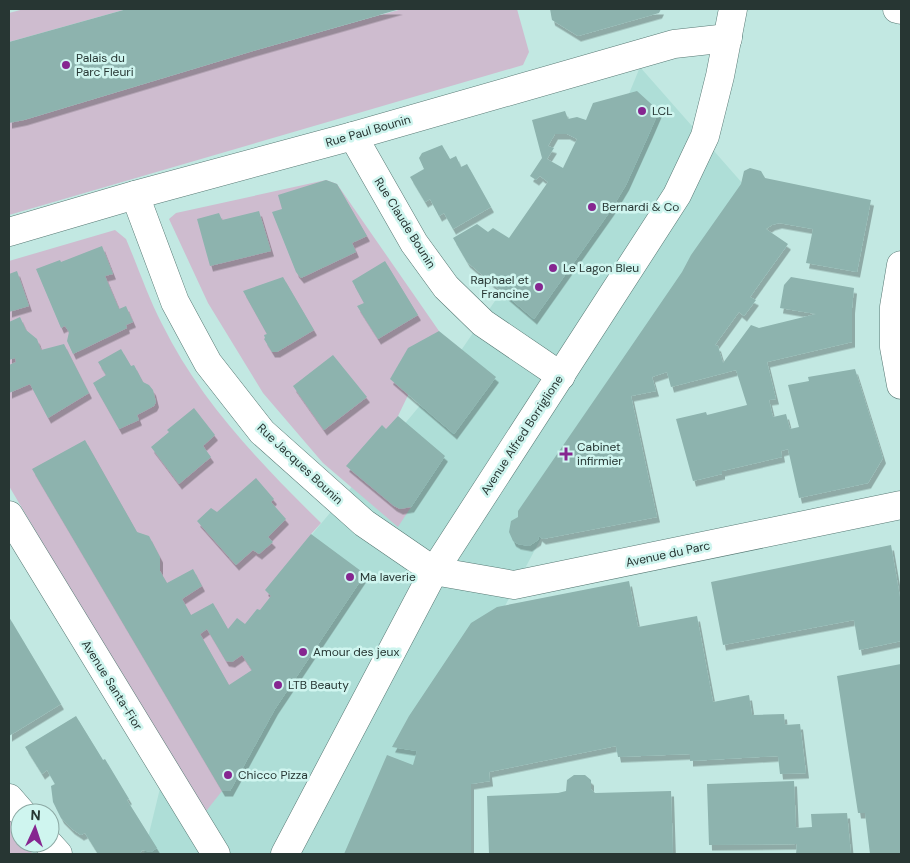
<svg xmlns="http://www.w3.org/2000/svg" width="910" height="863" font-family="'DM Sans',sans-serif">
  <style>
    .built { fill: #aeded7 }
    .green { fill: #cebccf }
    .building { fill: #8db3ae; fill-rule: evenodd; filter: url(#shadow) }
    .lines { fill: none; stroke-linecap: round; stroke-linejoin: round }
    .street-casing { stroke: #577974; stroke-width: 29 }
    .secondary-casing { stroke: #577974; stroke-width: 29 }
    .street { stroke: #fff; stroke-width: 28 }
    .secondary { stroke: #fff; stroke-width: 28 }
    .poi-dot { fill: #862690; stroke: #cff5ef; stroke-width: 2 }
    .labels { text-anchor: middle; stroke-width: 5; stroke-linejoin: round; paint-order: stroke }
    .poi-label { font-size: 12px; fill: #273633; stroke: #cff5ef; text-anchor: start }
    .street-label { font-size: 12px; fill: #273633; stroke: #cff5ef }
  </style>
  <defs>
    <filter id="shadow"><feDropShadow dx="3" dy="5.5" stdDeviation="0" flood-color="#0004"/></filter>
  </defs>
  <rect width="100%" height="100%" fill="#c2e8e2"/>
  <polygon class="built" points="640,67 758,201 555,512 382,837 375,854 144,854 185,686 438,384 617,123"/>
  <g class="green">
    <polygon points="24,9 127,9 9,42 9,13"/>
    <polygon points="402,9 517,9 529,52 523,65 9,215 9,122 24,120 253,51"/>
    <polygon points="326,180 337,184 439,331 398,416 411,507 398,527 323,463 263,393 208,303 169,219 176,213"/>
    <path d="M115 230 126 239C138 267 148 297 162 324 200 401 261 464 321 523L311 534 222 791 203 815 9 486V261Z"/>
    <polygon points="9,819 20,832 20,843 29,843 33,847 31,854 9,854"/>
  </g>
  <g class="building">
    <polygon points="127,9 400,9 253,51 24,120 9,123 9,42"/>
    <polygon points="550,9 661,9 659,13 578,36 552,20"/>
    <path d="M637 91 659 111 649 134 626 185 611 210 534 319 467 262 453 238 477 224 488 232 493 228 509 238 548 182 540 176 536 180 530 176 542 158 532 120 565 111 568 119 577 117 586 120 593 103ZM555 134H567L577 139 563 168 547 159 554 148 548 146Z"/>
    <polygon points="442,145 450,159 456,156 461,167 467,164 491,207 453,229 444,213 439,216 430,199 425,202 410,177 424,169 419,158 422,153"/>
    <polygon points="750,168 761,171 765,178 871,200 857,272 806,263 813,229 779,223 772,225 766,229 788,244 750,297 756,300 744,316 739,312 715,345 718,346 723,363 751,325 759,328 816,314 780,308 784,285 791,277 854,288 852,308 852,342 767,362 776,399 769,400 773,417 786,414 790,429 799,427 788,385 809,381 808,377 855,369 883,458 868,483 799,498 788,449 781,451 782,457 722,471 722,474 693,481 676,419 706,412 707,415 747,405 736,370 671,387 667,372 652,377 656,391 631,396 657,517 543,539 539,536 538,540 529,546 518,544 513,541 509,532 511,521 518,517 518,511 617,367 682,272 691,255 741,184 744,171"/>
    <polygon points="326,180 337,184 367,236 352,243 356,252 301,278 296,272 272,212 282,209 278,195"/>
    <polygon points="259,211 271,251 210,266 197,219 219,213 222,220"/>
    <polygon points="102,246 113,274 105,276 119,309 126,306 133,322 126,325 127,328 73,354 67,341 69,332 65,326 61,328 36,269 60,260 61,262"/>
    <polygon points="385,261 418,315 378,339 357,306 364,303 352,281"/>
    <polygon points="17,271 29,306 9,312 9,274"/>
    <polygon points="283,277 314,330 277,352 272,352 264,339 265,338 264,335 267,334 243,291"/>
    <polygon points="20,317 26,330 37,339 41,350 64,344 89,393 48,418 30,384 9,393 9,365 16,362 15,358 9,360 9,322"/>
    <polygon points="439,331 496,377 454,434 390,379 408,348"/>
    <polygon points="121,349 131,366 134,365 143,382 149,385 153,390 156,402 154,406 137,415 139,420 119,429 93,383 106,375 98,362"/>
    <polygon points="333,355 367,397 324,430 293,386"/>
    <polygon points="194,408 215,435 203,446 211,457 179,484 151,447 169,432 167,430"/>
    <polygon points="398,416 445,456 411,507 400,509 394,506 346,466 382,425 386,429"/>
    <path d="M85 440 137 532 149 536 160 557V571L167 583 193 569 202 586 182 599 191 615 213 603 228 629 237 618 245 624 257 609 260 610 271 596 265 590 311 534 365 574 275 709 230 791H222L32 469ZM207 629 226 661 232 662 242 655 252 670 229 685 200 634Z"/>
    <polygon points="256,478 274,499 271,502 286,519 268,537 273,542 259,554 253,550 236,565 197,521 211,508 217,512"/>
    <polygon points="891,545 901,603 901,641 859,650 854,620 723,645 711,582"/>
    <polygon points="629,581 638,627 697,616 713,702 749,695 752,715 784,714 785,725 800,724 806,773 780,774 778,756 690,761 690,754 618,757 616,746 489,772 490,781 471,784 471,854 344,854 387,755 413,765 417,751 392,747 409,716 471,623 497,607"/>
    <polygon points="9,617 61,704 9,736"/>
    <polygon points="901,664 901,854 870,854 865,813 858,813 837,676"/>
    <polygon points="76,716 103,760 105,759 129,799 127,800 157,848 151,852 142,850 140,854 98,854 85,833 81,835 72,829 61,818 53,802 51,786 55,784 47,770 42,774 25,747"/>
    <polygon points="574,775 585,775 591,780 591,789 595,793 671,791 673,854 489,854 487,796 558,793 566,791 567,780"/>
    <polygon points="794,781 796,828 812,827 811,814 847,813 851,854 796,854 797,844 709,845 707,784"/>
  </g>
  <g class="lines">
    <g class="street-casing">
      <g id="street">
        <polyline points="353,136 414,243 446,287 483,323 561,376"/>
        <polyline points="135,195 175,302 208,363 262,432 364,523 434,571 514,585 901,505"/>
        <polyline points="9,232 135,195 353,136 674,44 728,38"/>
        <polyline points="9,515 216,854"/>
        <polyline points="9,798 22,813"/>
        <polyline points="48,843 58,854"/>
      </g>
    </g>
    <g class="secondary-casing">
      <g id="secondary">
        <polyline points="897,9 901,10"/>
        <polyline points="901,265 894,307 894,347 901,385"/>
        <polyline points="285,854 434,571 677,195 705,136 720,76 733,9"/>
      </g>
    </g>
    <use href="#street" class="street"/>
    <use href="#secondary" class="secondary"/>
  </g>
  <g class="poi-dot">
    <circle cx="66" cy="65" r="5"/>
    <circle cx="642" cy="111" r="5"/>
    <circle cx="592" cy="207" r="5"/>
    <circle cx="553" cy="268" r="5"/>
    <circle cx="539" cy="287" r="5"/>
    <path d="M563.5 446.5h5v5h5v5h-5v5h-5v-5h-5v-5h5z"/>
    <circle cx="350" cy="577" r="5"/>
    <circle cx="303" cy="652" r="5"/>
    <circle cx="278" cy="685" r="5"/>
    <circle cx="228" cy="775" r="5"/>
  </g>
  <g class="labels">
    <g class="poi-label">
      <text x="76" y="62">Palais du<tspan x="76" dy="14">Parc Fleuri</tspan></text>
      <text x="652" y="115">LCL</text>
      <text x="602" y="211">Bernardi &amp; Co</text>
      <text x="563" y="272">Le Lagon Bleu</text>
      <text x="529" y="284" text-anchor="end">Raphael et<tspan x="529" dy="14">Francine</tspan></text>
      <text x="577" y="451">Cabinet<tspan x="577" dy="14">infirmier</tspan></text>
      <text x="360" y="581">Ma laverie</text>
      <text x="313" y="656">Amour des jeux</text>
      <text x="288" y="689">LTB Beauty</text>
      <text x="238" y="779">Chicco Pizza</text>
    </g>
    <g class="street-label">
      <text transform="translate(368 131) rotate(-16)" y="4">Rue Paul Bounin</text>
      <text transform="translate(405 223) rotate(58)" y="4">Rue Claude Bounin</text>
      <text transform="translate(522 435) rotate(-57)" y="4">Avenue Alfred Borriglione</text>
      <text transform="translate(300 464) rotate(43)" y="4">Rue Jacques Bounin</text>
      <text transform="translate(668 554) rotate(-12)" y="4">Avenue du Parc</text>
      <text transform="translate(112 685) rotate(58)" y="4">Avenue Santa-Fior</text>
    </g>
  </g>
  <rect width="910" height="863" fill="none" stroke="#273633" stroke-width="20"/>
  <g transform="translate(35 828) rotate(3)"><circle r="24" fill="#cff5ef" stroke="#8ca9a4"/>
  <path d="M0-4L9 19L0 12L-9 19Z" fill="#862690"/>
  <text y="-8" font-size="14" font-weight="bold" text-anchor="middle" fill="#273633">N</text>
  </g>
</svg>
